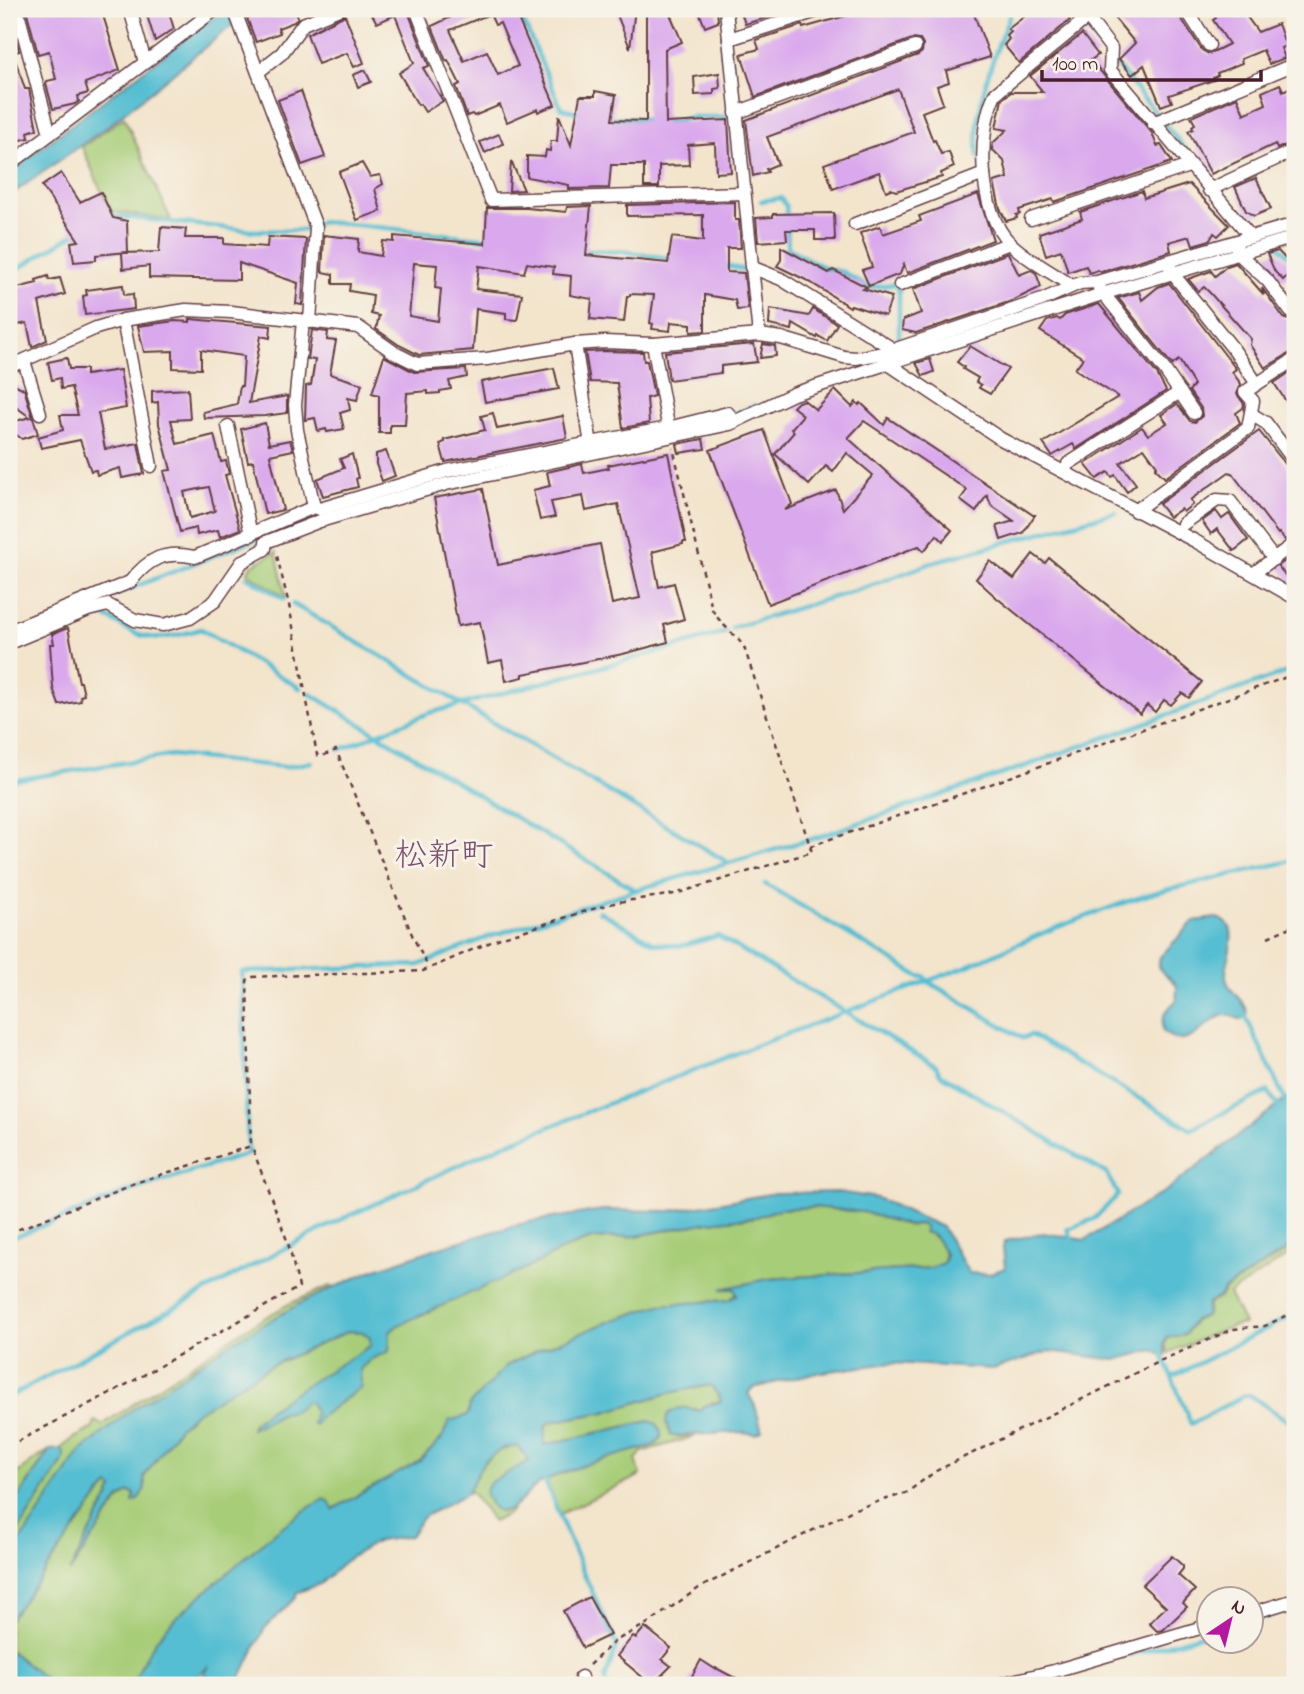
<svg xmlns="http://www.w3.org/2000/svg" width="1304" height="1694" font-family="'Indie Flower','Klee One',sans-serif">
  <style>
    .green { fill: #a7cd78; stroke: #787652; stroke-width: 2 }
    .water { fill: #55bed2; stroke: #506e7e; stroke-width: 2 }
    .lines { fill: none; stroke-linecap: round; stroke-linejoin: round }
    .stream { stroke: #55bed2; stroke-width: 4.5 }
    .building { fill: #daa9ed; fill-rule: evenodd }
    .street-casing { stroke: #633d43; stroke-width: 15 }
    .path { stroke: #633d43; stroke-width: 2.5; stroke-dasharray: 5 5; stroke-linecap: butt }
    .street { stroke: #fff; stroke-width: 12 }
    .labels { text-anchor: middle; stroke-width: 6; stroke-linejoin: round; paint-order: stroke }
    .quarter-label { font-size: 33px; fill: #7c4f6f; stroke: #f7f3e8 }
  </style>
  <rect width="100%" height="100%" fill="#f7f3e8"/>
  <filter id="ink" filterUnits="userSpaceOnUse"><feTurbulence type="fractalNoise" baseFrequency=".0143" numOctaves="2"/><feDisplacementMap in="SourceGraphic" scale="14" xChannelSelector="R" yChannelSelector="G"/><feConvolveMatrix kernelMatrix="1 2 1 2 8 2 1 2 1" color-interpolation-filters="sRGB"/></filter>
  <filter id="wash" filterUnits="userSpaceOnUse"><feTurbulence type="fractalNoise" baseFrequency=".00686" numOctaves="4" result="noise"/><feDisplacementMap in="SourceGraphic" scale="28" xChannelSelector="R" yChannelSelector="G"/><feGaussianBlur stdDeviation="1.57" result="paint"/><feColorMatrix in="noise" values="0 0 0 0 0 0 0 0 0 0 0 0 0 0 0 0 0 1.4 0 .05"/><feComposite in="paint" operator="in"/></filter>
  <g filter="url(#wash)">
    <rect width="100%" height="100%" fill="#f3e4cc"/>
    <g class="green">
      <polygon points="124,117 171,220 110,211 82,147"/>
      <polygon points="276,552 286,597 247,573 251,566"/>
      <path d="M813 1207 863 1212 889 1219 898 1223 920 1224 925 1227V1232C938 1236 947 1248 944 1263L931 1268 768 1279 725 1289H734L737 1294 729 1300 660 1305 611 1321 536 1351 506 1366 468 1415 456 1419 432 1451 420 1461C368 1491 317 1519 267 1551 227 1576 187 1601 158 1638 147 1652 140 1669 132 1685H53L9 1650V1620L100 1495 109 1486 113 1489 74 1564 119 1500 128 1492 135 1494 145 1488 144 1477 179 1427 195 1413 270 1366 349 1331 363 1332 370 1338V1346L286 1398 252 1424V1428L282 1413 297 1410 305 1402H310L315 1412 313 1423 315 1425 318 1418 361 1388 359 1369 371 1359 389 1351 390 1332 398 1325 538 1263 563 1249 592 1239 636 1236 709 1222 756 1217 779 1209Z"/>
      <polygon points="1295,1241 1295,1251 1229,1294 1244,1324 1232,1326 1168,1353 1165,1344 1168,1338 1185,1335 1195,1321 1207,1315 1208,1304 1220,1298 1224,1290 1286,1251"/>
      <polygon points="330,1286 333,1288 237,1339 191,1369 9,1558 9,1545 64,1460 64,1453 60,1449 74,1438 93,1428 95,1421 102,1425 243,1330 289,1304"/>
      <polygon points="711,1385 721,1399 720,1402 711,1403 700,1411 694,1409 676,1437 696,1436 642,1452 636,1460 641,1475 560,1514 546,1480 576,1468 649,1421 543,1445 546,1426 550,1422 605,1412 669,1393"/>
      <path d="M517 1446 529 1461 523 1466 504 1511 517 1504 508 1514 493 1522 471 1492 467 1493C479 1468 486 1451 517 1446Z"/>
      <path d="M50 1450 44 1458 9 1512V1478C24 1470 35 1458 50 1450Z"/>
    </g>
    <g class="water">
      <polygon points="225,9 252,9 108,126 9,196 9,172"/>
      <path d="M1216 918C1245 924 1224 957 1226 977 1228 993 1245 998 1248 1014L1242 1020C1235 1017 1228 1013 1221 1016 1199 1025 1191 1053 1163 1032 1160 1017 1167 1009 1177 1000 1176 996 1177 992 1177 988 1176 979 1163 975 1158 967L1160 957 1194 921Z"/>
      <path d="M1295 1092V1239L1286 1250 1223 1290 1219 1297 1207 1303 1206 1315 1194 1320 1184 1335 1167 1337 1164 1344 1166 1355 1163 1356 1153 1350 1115 1360 1050 1351 993 1369 891 1363 814 1373 753 1388 748 1393 755 1406 762 1431 755 1434 743 1432 671 1436 666 1422 668 1414C681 1405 685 1407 700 1411L703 1406 720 1402 721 1399 710 1385 669 1393 605 1412 550 1422 546 1426 544 1445 649 1421 656 1423 661 1431V1438L655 1445C617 1456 576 1465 540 1483 528 1489 517 1512 501 1511 492 1510 487 1498 485 1491L491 1482 529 1461 517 1446 504 1448 484 1461 467 1493 422 1518 410 1536 378 1541 349 1558 320 1584 296 1593V1597L264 1629 237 1685H220V1682L215 1685H198L209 1666 187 1685H132C140 1669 147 1652 158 1638 175 1616 197 1600 217 1582 252 1552 284 1521 324 1499L329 1501 333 1509 420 1461 442 1438 449 1421 468 1415 470 1404 506 1366 536 1351 611 1321 660 1305 729 1300 737 1295 734 1289H721L768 1279 931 1268 944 1263 946 1255 934 1235 924 1232 925 1227 920 1224 910 1226 863 1212 813 1207 779 1209 756 1217 709 1222 636 1236 592 1239 563 1249 538 1263 398 1325 390 1332 389 1351 371 1359 360 1369 361 1387 319 1418 315 1425 312 1423 315 1412 310 1402H305L297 1410 282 1413 251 1429C255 1412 350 1359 370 1346V1338L363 1332 349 1331 270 1366 195 1413 179 1427 144 1477 145 1488 138 1500 133 1502 135 1494 129 1492 119 1499 69 1573 113 1489 109 1486 100 1495 9 1620V1558L80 1452 126 1414 237 1339 305 1301 368 1272 440 1247 528 1222 603 1210 670 1211 776 1193 838 1192 877 1198 942 1227 969 1273 989 1274 1005 1268 1003 1247 1005 1241 1043 1233 1085 1240 1167 1190Z"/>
      <polygon points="60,1449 64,1453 64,1460 9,1545 9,1512 50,1450"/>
      <polygon points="9,1650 53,1685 19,1685 9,1678"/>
    </g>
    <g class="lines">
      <g class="stream">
        <polyline points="518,9 561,108 581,113"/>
        <polyline points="1071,9 1103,50"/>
        <polyline points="1117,66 1228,201 1257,229"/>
        <polyline points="607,117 650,120"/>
        <polyline points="662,121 674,122 691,117 732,117"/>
        <path d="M978 157C973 106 994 55 1012 9"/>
        <polyline points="761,201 781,198 786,206 787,217"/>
        <polyline points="985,207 995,236"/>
        <polyline points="106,215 255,231 304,230 321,222 339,223 489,239"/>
        <polyline points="787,226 788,248 827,269 843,272 868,288 896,284 899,292 899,340"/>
        <polyline points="1278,245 1295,263"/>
        <polyline points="581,250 630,252 673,259"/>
        <polyline points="724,266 747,270"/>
        <polyline points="9,274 78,232"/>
        <polyline points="1001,320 1020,314"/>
        <polyline points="731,416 755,405"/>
        <polyline points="247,577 284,599"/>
        <polyline points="114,595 269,534"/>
        <polyline points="293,604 729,863"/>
        <path d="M92 613 93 615C108 614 116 624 129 630 153 644 175 636 201 629L300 688"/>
        <polyline points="732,628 867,587 937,561 1116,512"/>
        <polyline points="309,693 636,890"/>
        <polyline points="339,750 429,713 672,648 726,632"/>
        <polyline points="9,781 172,755 285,767 312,762"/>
        <polyline points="765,884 920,977 924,976 927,981 1022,1038 1031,1035 1191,1129 1268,1091 1279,1108"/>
        <polyline points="599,911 654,943 681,946 718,936 936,1066 940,1074 1107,1174 1118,1195 1094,1219 1068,1229 1073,1243"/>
        <polyline points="1245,1015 1286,1102"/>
        <polyline points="9,1239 138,1188 248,1154 242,972 419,965 488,937 636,890 815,838 1020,768 1295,669"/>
        <polyline points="1162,1353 1191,1424 1243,1396 1250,1395 1295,1426"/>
        <polyline points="1172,1377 1295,1314"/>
        <polyline points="9,1397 276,1253 342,1219 503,1145 760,1044 965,967 1050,930 1120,904 1157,892 1295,860"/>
        <polyline points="544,1479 582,1570 617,1645 605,1679 606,1685"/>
        <polyline points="1252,1621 1295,1607"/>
        <polyline points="1129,1655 1210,1633"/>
      </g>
    </g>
    <g id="blocks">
      <g class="building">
        <polygon points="26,9 101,9 120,70 85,83 88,93 78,96 79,101 75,104 53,109 46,84 47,81 56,79 49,51 38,54"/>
        <polygon points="145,9 168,9 174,29 155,41"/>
        <polygon points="270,9 295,9 298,17 294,22 278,28 280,33 256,42 247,18"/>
        <polygon points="369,9 407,9 429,66 423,68 443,101 425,112 420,104 418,105 399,73 414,63 395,15 377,23"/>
        <path d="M447 9H466L467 11 477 9H514L555 105 538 112 537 109 507 122 500 105 474 116 472 114 467 116 456 86 460 84 448 60 446 61 432 26 451 17ZM490 14 495 25 500 23 518 66 498 75 487 51 464 61 450 30Z"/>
        <polygon points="624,9 635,9 630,48 616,12"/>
        <polygon points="646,9 668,9 682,42 665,49 666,123 728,120 731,172 716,173 715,143 688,145 689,165 659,166 659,187 644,187 644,165 611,165 609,188 569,189 569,185 527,177 527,156 545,157 546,150 550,151 551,141 557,141 559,115 571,145 580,96 595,96 595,91 616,95 612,120 646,121"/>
        <polygon points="698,9 717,9 718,22 705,27"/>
        <polygon points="740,9 795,9 745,24"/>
        <polygon points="870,9 972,9 990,57 946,71 949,82 937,86 943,104 922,112 933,141 935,140 941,154 949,152 954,167 941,173 942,177 896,191 891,189 886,191 879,172 833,189 824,164 914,132 898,89 767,137 778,164 766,169 768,172 753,176 746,120 918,55 922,52 923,45 920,40 912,39 755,97 741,54 759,49 756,40 802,25 803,28"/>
        <polygon points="1034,9 1061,9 1070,20 1019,63 1004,45 1009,39 1007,36 1011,32 1008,29"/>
        <polygon points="1107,9 1175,9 1202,50 1209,54 1229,44 1213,20 1216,18 1210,9 1241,9 1258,32 1278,24 1286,46 1281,48 1285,58 1269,64 1263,50 1241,59 1242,63 1217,73 1218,75 1213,78 1214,80 1169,95 1172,102 1161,106 1144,65 1132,75 1119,59 1135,43"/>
        <polygon points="345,15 364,63 354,67 347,53 318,64 307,34"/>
        <polygon points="1082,34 1098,55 1091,60 1152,133 1157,146 1161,145 1172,162 1054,202 1053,199 1019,210 1020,214 1016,215 1017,218 1006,221 1000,209 994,182 1008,178 1004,161 992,149 993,143 1007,130 996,128 1002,99 1011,92 1043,92 1030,76"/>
        <polygon points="16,39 19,51 13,53 25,89 29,89 37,129 28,132 29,138 9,143 9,41"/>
        <polygon points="365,70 371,82 358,87 353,75"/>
        <polygon points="719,73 720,88 714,89 714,94 695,95 694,77"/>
        <polygon points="1280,84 1283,91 1295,85 1295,141 1277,149 1275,144 1211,174 1188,131 1193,129 1192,126 1195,124 1191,117 1237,97 1244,114 1266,104 1262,92"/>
        <polygon points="301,91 325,157 302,165 278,100"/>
        <polygon points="499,134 503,144 485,153 480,142"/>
        <polygon points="511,161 524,190 509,191"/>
        <polygon points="362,163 370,177 380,175 383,184 375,189 381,211 357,220 339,172"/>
        <polygon points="61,173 80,202 101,192 113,218 127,221 128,252 96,255 96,260 74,262 71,242 79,241 42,186"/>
        <polygon points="1256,178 1271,209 1254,216 1246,211 1235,187"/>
        <polygon points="1189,184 1229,225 1218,236 1214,233 1210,240 1193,245 1190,236 1169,242 1171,251 1101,272 1098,270 1089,273 1086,266 1068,272 1061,250 1046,255 1039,233 1082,219 1080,212 1142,191 1144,198"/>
        <polygon points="978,194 993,240 907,273 904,264 900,274 869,286 862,270 872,267 860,233 880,226 883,234 921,221 919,216"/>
        <path d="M735 202V220H739L741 248H727V272L744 273 748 309 737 310 735 300 705 295V331L691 332V324L671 322 670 331 652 329 653 324 650 323 654 295 630 294V296H627L624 322 590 319 592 299 570 295 571 276 553 274 554 267 527 263 524 273 479 266 476 289 522 294 517 320 506 319V313L476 309 473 350 419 355 399 345 376 329 379 316 371 314 373 295 349 291 350 284H333V274L322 272 324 235 359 239 358 252 381 256 383 241 394 242V236L485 244 487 208H527L566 212 567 207 591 206 586 255 668 263 672 237 703 241V215L627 216V205ZM414 263 437 265 435 288 441 289 438 321 409 316Z"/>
        <polygon points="834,213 835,240 815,240 815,230 786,230 787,240 758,242 756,218 773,217 773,214"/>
        <polygon points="161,227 186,229 185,238 224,238 224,244 239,245 267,247 268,237 306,239 302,305 296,304 298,283 239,263 239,280 149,278 149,266 123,269 122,253 159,252"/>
        <polygon points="781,247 829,273 833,270 867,287 863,289 892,297 885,316 851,305 850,307 808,281 777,266 781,260"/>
        <polygon points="1278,251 1295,269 1295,286 1287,276 1283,280 1275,272 1267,254"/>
        <polygon points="1008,253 1019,275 1031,270 1036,273 1041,287 1012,301 916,333 902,330 903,320 921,313 913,289"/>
        <polygon points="1236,263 1264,295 1262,288 1284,318 1288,320 1295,319 1295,350 1265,368 1250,345 1251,339 1210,293 1204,287 1198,291 1188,279 1211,271 1215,276 1227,266"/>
        <polygon points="48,276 49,280 60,278 65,294 39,302 47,340 32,347 27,323 9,327 9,290 37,283 36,280"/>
        <polygon points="1169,283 1236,369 1232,372 1241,384 1237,394 1244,404 1243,408 1236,413 1240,423 1165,478 1155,468 1157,466 1144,448 1120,463 1136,484 1127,492 1115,475 1112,477 1108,472 1097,479 1085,464 1142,427 1148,435 1167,423 1161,415 1177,404 1190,421 1195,422 1202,416 1201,408 1189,391 1194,385 1179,360 1172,365 1118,298 1139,292 1142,300 1158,287"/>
        <polygon points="123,285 124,295 133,294 134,309 85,315 83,296 87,295 86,290"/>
        <polygon points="1099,304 1157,374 1166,391 1076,449 1073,444 1052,456 1043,443 1118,397 1075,369 1083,358 1040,331 1047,321 1057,318 1060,320 1065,315"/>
        <polygon points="770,309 809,316 813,309 837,324 827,341 818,336 817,338 793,324 792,330 769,325"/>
        <polygon points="190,319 271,326 270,338 261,336 249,403 287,396 287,413 265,416 204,418 203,412 237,404 240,386 242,386 244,356 201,350 201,369 173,368 173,351 144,352 138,326 175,321 190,322"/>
        <polygon points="312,330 328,332 327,340 336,341 330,374 362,384 357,400 348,398 350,410 340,413 344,429 327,432 326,429 318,431 315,418 305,420 306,386 311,385 315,360 308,359"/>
        <polygon points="754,344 757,362 721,366 721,373 669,380 665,352"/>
        <polygon points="763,344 775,346 776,356 760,358"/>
        <polygon points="970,346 1008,369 990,394 979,388 981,385 976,382 978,378 963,369 964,367 957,362"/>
        <polygon points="605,351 643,352 644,361 647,361 654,396 647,398 649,423 623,428 617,383 590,382 585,352"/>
        <polygon points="384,356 414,372 466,369 467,377 449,381 451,389 440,391 440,393 428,394 428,391 407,393 405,425 390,425 390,433 379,433 379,395 372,393"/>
        <polygon points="67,358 69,369 86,369 86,375 120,370 126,408 98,413 105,449 138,443 144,474 122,478 120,468 97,475 96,470 91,471 80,440 41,448 38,437 63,430 60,415 78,415 71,387 61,389 60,378 52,380 48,362"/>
        <polygon points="930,359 934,372 923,376 916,363"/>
        <polygon points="554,368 559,389 485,402 481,382"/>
        <polygon points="1295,369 1295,415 1274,383"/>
        <polygon points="14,384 24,389 38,434 22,439 11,431 9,423 30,417 9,402 9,392"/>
        <path d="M188 389 190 419 171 420 177 444 214 435 221 462 226 461 229 474 225 475 240 529 220 537 218 530 197 535 196 528 180 532 164 471 171 470 159 424 158 402 152 403V391ZM209 487 215 511 190 518 184 492Z"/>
        <polygon points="835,390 852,407 856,402 859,405 861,403 884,425 888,418 1033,515 1035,515 1023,533 1001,540 997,526 1014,521 991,505 987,495 976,512 960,500 967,490 864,421 848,438 952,530 943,541 937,535 924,551 919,546 768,604 710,450 764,430 792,504 785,510 836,490 843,509 873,475 847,453 833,472 826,466 809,485 775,454 794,432 791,429 803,415 793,407 798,402 804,400 816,410"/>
        <polygon points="493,413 497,429 563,416 567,438 445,462 440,444 445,442 444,440 485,430 481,416"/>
        <polygon points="265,423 269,444 290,440 293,450 270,455 283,510 265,514 253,461 248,462 241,429"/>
        <polygon points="1259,431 1295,476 1295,534 1285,540 1279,533 1278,534 1232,473 1229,472 1190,500 1193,504 1183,512 1181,509 1169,517 1159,504"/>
        <polygon points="703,439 705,449 679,453 677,444"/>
        <polygon points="386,451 395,476 382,481 376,464 376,454"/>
        <polygon points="668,453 686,542 683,542 683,544 652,552 659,587 674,583 684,619 664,625 668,642 623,654 523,674 523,677 506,681 502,660 488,663 480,622 458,626 434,498 483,489 498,565 600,544 612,604 640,598 618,504 586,511 583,496 551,502 555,517 540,520 533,490 550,486 547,472 582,464 584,473 609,468 608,465"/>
        <polygon points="352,454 358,478 356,479 358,487 323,496 317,479 344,468 340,459"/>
        <polygon points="1216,511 1222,519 1229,514 1248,540 1234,551 1217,529 1211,534 1202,521"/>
        <polygon points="1033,554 1045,563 1049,558 1202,682 1189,698 1182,693 1171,705 1164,700 1155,712 1147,705 1140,714 997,598 976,579 990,561 1014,579"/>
        <polygon points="1295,554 1295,588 1278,566"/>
        <polygon points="68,628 79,682 81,682 84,695 80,696 81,701 59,705 53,688 50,644 54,644 52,634"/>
        <polygon points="1172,1556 1183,1566 1183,1569 1178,1575 1195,1590 1183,1603 1187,1607 1163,1630 1157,1631 1149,1623 1166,1607 1142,1585"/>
        <polygon points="589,1597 610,1635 583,1648 563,1611"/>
        <polygon points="645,1627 671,1648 662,1659 671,1666 652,1685 617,1656 633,1636 636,1638"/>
        <polygon points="701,1660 715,1669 716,1668 748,1685 687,1685"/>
      </g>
    </g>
  </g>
  <g filter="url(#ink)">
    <use href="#blocks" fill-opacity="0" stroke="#633d43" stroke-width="2"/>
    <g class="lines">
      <g class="street-casing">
        <g id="street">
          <polyline points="17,9 50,134"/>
          <polyline points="130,9 145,62"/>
          <polyline points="234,9 316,227 310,322"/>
          <polyline points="416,9 491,200 744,193"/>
          <polyline points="726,9 759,335"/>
          <polyline points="1081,9 1111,48 1110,70 1251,237"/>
          <polyline points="1186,9 1209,45"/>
          <polyline points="729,39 823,9"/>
          <polyline points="258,72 282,53 303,24 339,9"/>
          <polyline points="736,113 915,47"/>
          <polyline points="1153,123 1295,64"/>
          <polyline points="9,165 216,9"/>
          <polyline points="1209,190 1295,150"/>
          <polyline points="1031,219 1189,166"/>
          <polyline points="855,224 984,174"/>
          <polyline points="1237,249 1239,254 1267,280 1291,312"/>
          <polyline points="751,267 781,279 893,349"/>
          <polyline points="1170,267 1173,274 1234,350 1257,384"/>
          <polyline points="900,285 1010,243"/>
          <path d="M1072 286C1053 273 1026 259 1010 243 978 212 977 131 995 94L1088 17"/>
          <polyline points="1099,288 1164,369 1194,413"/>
          <polyline points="123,320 151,466"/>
          <polyline points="575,344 592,451"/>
          <polyline points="653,344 670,436"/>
          <polyline points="886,359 890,365 1001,439 1195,541 1295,598"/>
          <polyline points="24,361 40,413"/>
          <polyline points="9,367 96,328 123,320 186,310 231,312 358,327 395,353 417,364 487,359 575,344 605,342 653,344 759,335 781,338 844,357 856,358 884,353 1042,300 1080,283 1097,282 1295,224"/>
          <polyline points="1251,414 1266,423 1295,462"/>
          <polyline points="228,426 251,535"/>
          <polyline points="1068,464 1180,392"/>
          <polyline points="314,507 320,509 447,471 668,428 728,413 735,422"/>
          <polyline points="1135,511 1248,428 1253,401 1245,392 1295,359"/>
          <polyline points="1183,524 1217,500 1230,501 1274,559"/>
          <polyline points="1254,573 1295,543"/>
          <path d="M9 631 130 582C149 558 165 550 195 557L314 507 297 430 295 405 303 321"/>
          <polyline points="9,643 88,610 108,605 135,620 163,625 190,618 215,601 242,562 265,549 266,542 320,521 446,484 730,424 793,394 889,363 1102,294 1295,237"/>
          <polyline points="1252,1613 1295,1600"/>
          <polyline points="581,1677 582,1681 586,1685"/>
          <polyline points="996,1685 1054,1671 1210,1625"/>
        </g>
      </g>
      <g class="path">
        <polyline points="277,556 289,605 317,755 322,756 336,750 413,937 428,967"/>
        <polyline points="810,846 988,785 1295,674"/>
        <polyline points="1268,937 1295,925"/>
        <path d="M9 1233 135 1183 251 1146 247 981 249 977 423 971 500 938 596 908 618 902 675 894 812 852 744 647C734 632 720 625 712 609L673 448"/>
        <polyline points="9,1446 133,1381 299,1287 288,1243 252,1147"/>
        <polyline points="589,1665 615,1641 650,1622 699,1588 855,1509 906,1493 936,1471 1160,1361 1233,1329 1265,1326 1295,1311"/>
      </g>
      <use href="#street" class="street"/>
    </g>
  </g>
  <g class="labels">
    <g class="quarter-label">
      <text x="444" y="865">松新町</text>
    </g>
  </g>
  <rect width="1304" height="1694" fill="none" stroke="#f7f3e8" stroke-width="35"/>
  <g transform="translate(1230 1620) rotate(35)"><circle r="33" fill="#f7f3e8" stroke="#b29e9c" stroke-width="2"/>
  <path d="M0-5L12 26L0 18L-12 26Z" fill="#b5179e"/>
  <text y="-10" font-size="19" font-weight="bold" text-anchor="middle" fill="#4a1f2b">N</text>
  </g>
  <path d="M1042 70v10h219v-10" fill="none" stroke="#4a1f2b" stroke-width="3.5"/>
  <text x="1052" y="70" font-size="21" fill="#4a1f2b" stroke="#f7f3e8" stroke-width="5" paint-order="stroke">100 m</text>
</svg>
